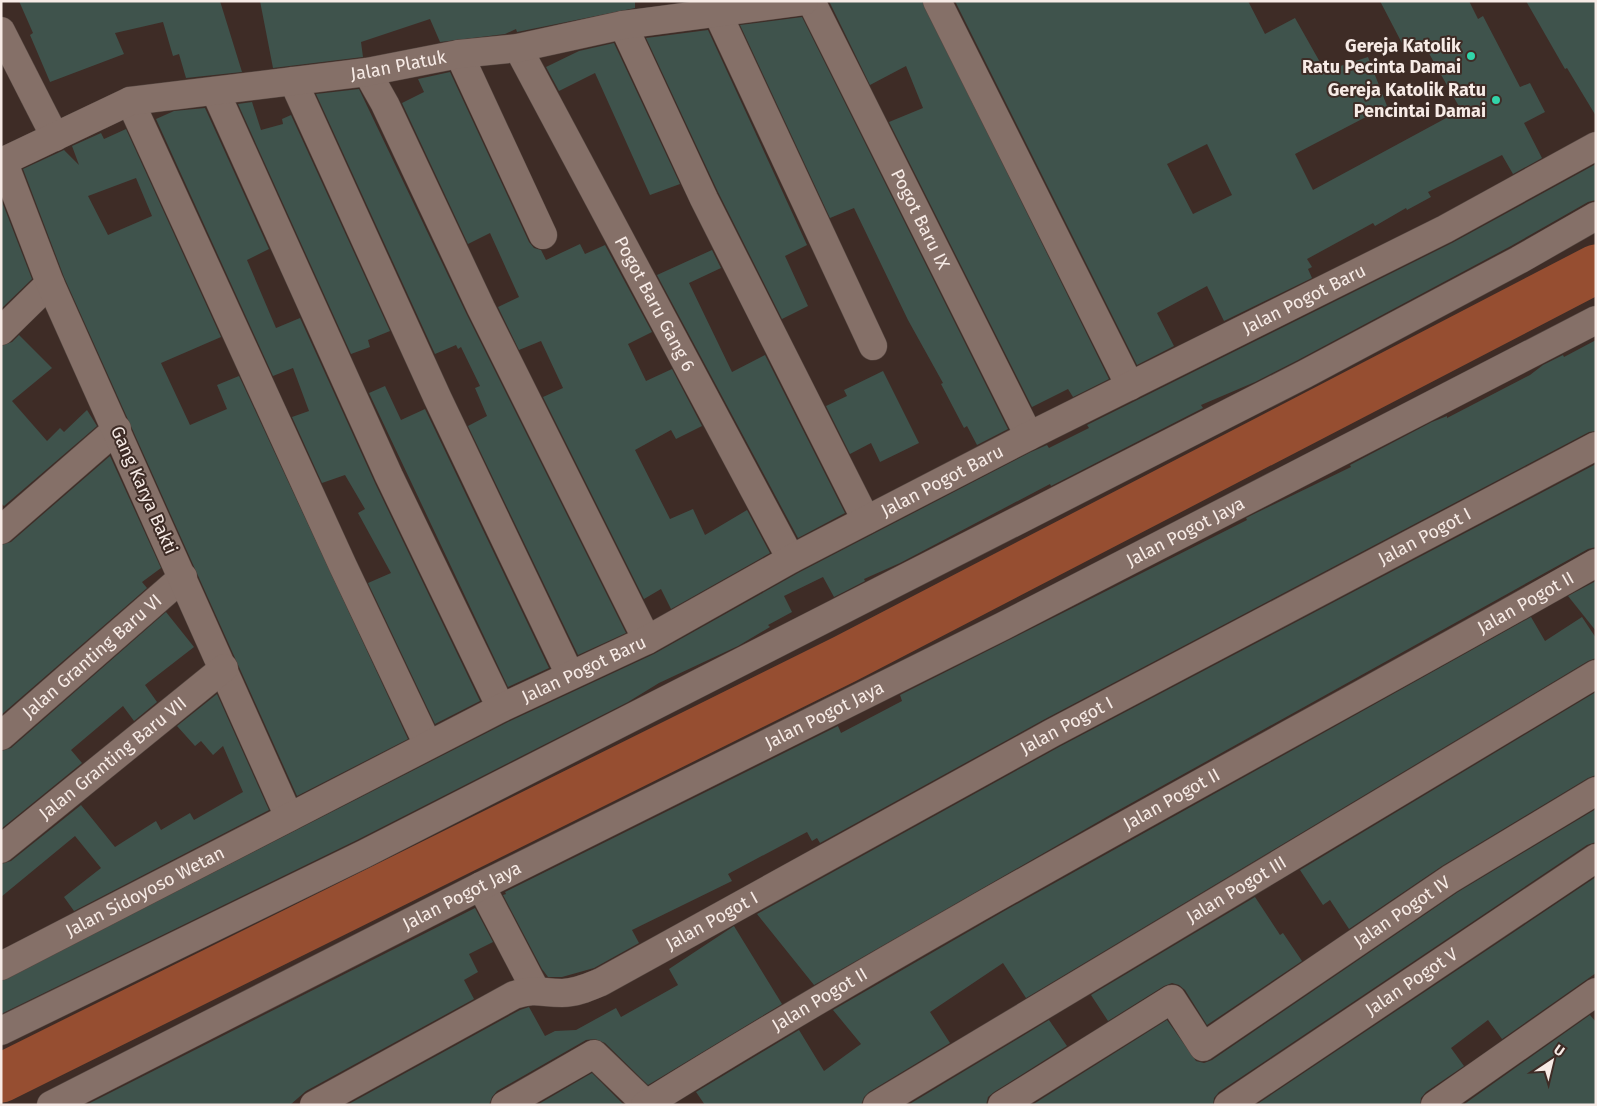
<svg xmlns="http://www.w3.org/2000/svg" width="1597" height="1106" font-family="'Fira Sans',sans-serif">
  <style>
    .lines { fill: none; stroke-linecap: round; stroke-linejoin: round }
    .river { stroke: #964e31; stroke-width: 49 }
    .building { fill: #3f534c; fill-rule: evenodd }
    .minor-casing { stroke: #574842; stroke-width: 29 }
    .minor { stroke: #857068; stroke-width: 28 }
    .poi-dot { fill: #32d4a9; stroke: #3e2c26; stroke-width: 2 }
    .labels { text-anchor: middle; stroke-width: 4; stroke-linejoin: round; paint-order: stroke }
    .poi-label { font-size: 18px; font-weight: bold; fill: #f7ebe6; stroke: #3e2c26; text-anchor: end }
    .street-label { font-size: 18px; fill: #f7ebe6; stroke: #3e2c26 }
  </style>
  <rect width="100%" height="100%" fill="#3e2c26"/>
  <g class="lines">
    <polyline class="river" points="1,1078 845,659 1596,269"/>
  </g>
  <g class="building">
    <polygon points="19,1 220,1 242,72 186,78 179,54 173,56 163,22 115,33 124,54 50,82 30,35 33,33"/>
    <polygon points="260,1 635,1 635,8 517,32 516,29 505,34 440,42 430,19 361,42 363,57 273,68"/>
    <polygon points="829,1 922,1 1109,379 1073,397 1068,389 1032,407 889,122 923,108 906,66 870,85"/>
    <path d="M955 1H1248L1265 34 1295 18 1325 71 1368 57 1387 106 1295 154 1313 190 1461 110 1422 41 1405 49 1380 1H1469L1478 19 1483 16 1520 87 1530 83 1545 112 1524 123 1542 158 1513 174 1502 155 1428 192 1431 197 1407 210 1406 208 1375 226 1373 223 1307 259 1312 267 1308 269 1312 278 1224 321 1207 286 1157 313 1174 346 1137 365ZM1207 144 1232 195 1193 214 1167 164Z"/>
    <polygon points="1526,1 1596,1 1596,116 1567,68 1565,69"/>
    <polygon points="802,17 1008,429 977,445 967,426 964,428 941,384 943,383 908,320 854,208 830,218 740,25"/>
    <polygon points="708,30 807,245 785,256 808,306 782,319 718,192 646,38"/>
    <polygon points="614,43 680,184 650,195 595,73 559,91 546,67 579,51"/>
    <polygon points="450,72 529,242 534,248 541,250 546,260 580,244 585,254 605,245 652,332 628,344 646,381 672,369 702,426 676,439 671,430 635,450 670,519 693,509 705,535 747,510 770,553 671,609 661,589 644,599 543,397 563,388 541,341 519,350 498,307 519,297 490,233 468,244 402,103 424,92 418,79"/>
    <polygon points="359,89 467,315 626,633 578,655 468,426 487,416 475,388 480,386 461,347 458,349 456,345 435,354 316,94"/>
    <polygon points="252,102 261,130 283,124 282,119 291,115 390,331 368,340 370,347 351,354 238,104"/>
    <polygon points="205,108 269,249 247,260 276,328 300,318 375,483 480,701 435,724 368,583 391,573 358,513 365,509 345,475 322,483 292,417 309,411 293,368 273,376 156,119 174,111"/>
    <path d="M126 129 221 337 161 363 190 425 227 409 217 385 239 376 408 739 297 796 64 277 23 169 64 150 79 165 72 146 101 133 104 139ZM136 178 152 216 108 235 88 196Z"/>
    <polygon points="1596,164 1596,200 1588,202 1511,246 1298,360 1255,382 1201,405 1203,408 1051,486 1050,484 900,563 864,579 865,581 834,597 823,577 784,596 792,612 768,625 770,627 738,646 659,683 628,702 357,840 1,1014 1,981 508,722 654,654 798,573 1031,452 1047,445 1049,448 1089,428 1087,425 1452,243"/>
    <polygon points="1,199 32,279 1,309"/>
    <polygon points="712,250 721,268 689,283 732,372 765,355 845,513 798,538 657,275"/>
    <polygon points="19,335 52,368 12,401 47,441 60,428 64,432 87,410 97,426 4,506 1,503 1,346 12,342"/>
    <polygon points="1596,340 1596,431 1589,432 1045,719 820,843 817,838 812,841 807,832 728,874 732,881 632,930 639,943 594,968 562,977 548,977 542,969 503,895 506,894 505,892 838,726 841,733 902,701 900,695 1247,520 1246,518 1256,513 1351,467 1350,465 1432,422 1447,416 1447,418 1530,375 1543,365 1563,355 1564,357"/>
    <polygon points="883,371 919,443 880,462 871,443 850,454 826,406 847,396 844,390"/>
    <polygon points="385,386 401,420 425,409 549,668 508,687 369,393"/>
    <polygon points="110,456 161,568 142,582 147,588 1,715 1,545 11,542"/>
    <polygon points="1596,464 1596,547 1588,549 1110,815 814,985 757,914 1059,747"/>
    <polygon points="1596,581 1596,631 1568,596"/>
    <polygon points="166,612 194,647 145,685 157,702 134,721 123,706 71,750 82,763 1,829 1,751 11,748"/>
    <polygon points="1531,617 1545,641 1582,617 1596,638 1596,658 1588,661 1026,998 1003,963 930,1012 950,1043 869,1092 864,1097 861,1105 705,1105 696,1092 799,1030 824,1071 861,1044 833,1010 1006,910"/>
    <polygon points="1596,692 1596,775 1588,778 1442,866 1349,929 1330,900 1323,905 1300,870"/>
    <polygon points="217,694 269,810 74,911 64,897 101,868 75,836 1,897 1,864 11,861 81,805 115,847 156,821 161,830 190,813 194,820 243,792 223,746 213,755 201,741 195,746 177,726"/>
    <polygon points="1596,809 1596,842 1587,845 1219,1092 1214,1098 1213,1105 1032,1105 1167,1020 1196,1061 1204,1063 1212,1060 1458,892"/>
    <polygon points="1596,877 1596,973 1502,1039 1488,1020 1451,1048 1464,1066 1426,1092 1421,1098 1420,1105 1256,1105"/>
    <polygon points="1255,897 1280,935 1283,933 1302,961 1207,1025 1185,990 1179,985 1172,983 1164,986 1108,1021 1091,995"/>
    <polygon points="475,908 493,942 469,954 478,972 464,980 474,999 306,1091 290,1105 86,1105"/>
    <polygon points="734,926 782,1004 648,1085 605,1043 595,1039 586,1040 497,1091 492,1097 489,1105 347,1105 520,1010 529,1007 545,1036 555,1031 576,1030 616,1008 621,1017 678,985 669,969"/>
    <polygon points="1590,1015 1596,1022 1596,1105 1463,1105"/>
    <polygon points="1049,1020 1067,1046 994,1092 988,1097 986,1105 908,1105"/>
    <polygon points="592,1073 624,1105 537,1105"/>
  </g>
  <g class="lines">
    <g class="minor-casing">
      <g id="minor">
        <path id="s1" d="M811 1 1029 436"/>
        <polyline points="937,1 1130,386"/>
        <polyline points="717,12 873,346"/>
        <polyline points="623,25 704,199 866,520"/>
        <polyline points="1,31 55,137"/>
        <path id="s2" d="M518 48 791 559"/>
        <polyline points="459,54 543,235"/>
        <polyline points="367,72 385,104 481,308 647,640"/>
        <polyline points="293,81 438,399 570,675"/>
        <polyline points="215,91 389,476 501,708"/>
        <polyline points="130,101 343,566 428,745"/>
        <polyline points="1,331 50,283"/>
        <polyline points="1,530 117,429"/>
        <path id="s3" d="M1 736 183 577"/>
        <path id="s4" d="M289 817 50 283 4 163 8 159 130 101 367 72 459 54 518 48 623 25 804 1"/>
        <path id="s5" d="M1 849 224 668"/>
        <polyline points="481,886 535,989"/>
        <path id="s6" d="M1 966 501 708 647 640 791 559 1029 436 1445 229 1596 146"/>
        <polyline points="1,1031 364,854 1305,374 1519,260 1596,216"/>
        <path id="s7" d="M51 1105 481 886 1003 626 1596 320"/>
        <path id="s8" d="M314 1105 514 995C536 988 541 993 562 993 576 993 589 987 601 982L1052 733 1596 446"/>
        <polyline points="505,1105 594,1054 647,1105"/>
        <path id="s9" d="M645 1105C955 912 1279 743 1596 563"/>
        <path id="s10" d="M877 1105 1596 674"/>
        <path id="s11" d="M1002 1105 1172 999 1203 1047 1450 879 1596 791"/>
        <path id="s12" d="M1228 1105 1596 858"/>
        <polyline points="1435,1105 1596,992"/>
      </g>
    </g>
    <use href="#minor" class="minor"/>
  </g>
  <g class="poi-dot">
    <circle cx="1471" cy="56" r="5"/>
    <circle cx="1496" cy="100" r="5"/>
  </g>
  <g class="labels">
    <g class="poi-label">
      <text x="1461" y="52">Gereja Katolik<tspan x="1461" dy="21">Ratu Pecinta Damai</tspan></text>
      <text x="1486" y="96">Gereja Katolik Ratu<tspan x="1486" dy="21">Pencintai Damai</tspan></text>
    </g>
    <g class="street-label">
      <text dy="6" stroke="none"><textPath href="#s4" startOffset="1125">Jalan Platuk</textPath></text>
      <text dy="6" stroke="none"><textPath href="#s1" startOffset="244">Pogot Baru IX</textPath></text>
      <text dy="6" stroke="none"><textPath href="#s6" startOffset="1464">Jalan Pogot Baru</textPath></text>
      <text dy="6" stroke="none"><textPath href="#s2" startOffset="290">Pogot Baru Gang 6</textPath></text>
      <text dy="6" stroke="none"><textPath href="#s6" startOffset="1059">Jalan Pogot Baru</textPath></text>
      <text transform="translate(144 490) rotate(66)" y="6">Gang Karya Bakti</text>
      <text dy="6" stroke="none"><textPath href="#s7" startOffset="1271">Jalan Pogot Jaya</textPath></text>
      <text dy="6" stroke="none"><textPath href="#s8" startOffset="1254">Jalan Pogot I</textPath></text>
      <text dy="6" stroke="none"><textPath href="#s9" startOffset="1014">Jalan Pogot II</textPath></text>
      <text dy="6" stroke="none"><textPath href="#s3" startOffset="121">Jalan Granting Baru VI</textPath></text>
      <text dy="6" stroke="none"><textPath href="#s6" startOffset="654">Jalan Pogot Baru</textPath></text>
      <text dy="6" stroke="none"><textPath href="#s7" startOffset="866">Jalan Pogot Jaya</textPath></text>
      <text dy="6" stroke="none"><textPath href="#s8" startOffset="849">Jalan Pogot I</textPath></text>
      <text dy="6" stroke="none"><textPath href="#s5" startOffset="144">Jalan Granting Baru VII</textPath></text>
      <text dy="6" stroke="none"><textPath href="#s9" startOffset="609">Jalan Pogot II</textPath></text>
      <text dy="6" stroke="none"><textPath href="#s10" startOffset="419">Jalan Pogot III</textPath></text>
      <text dy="6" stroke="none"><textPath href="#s6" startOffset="162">Jalan Sidoyoso Wetan</textPath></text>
      <text dy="6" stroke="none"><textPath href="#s7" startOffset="461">Jalan Pogot Jaya</textPath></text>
      <text dy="6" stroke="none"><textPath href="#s11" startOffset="498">Jalan Pogot IV</textPath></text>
      <text dy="6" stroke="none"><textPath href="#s8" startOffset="444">Jalan Pogot I</textPath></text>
      <text dy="6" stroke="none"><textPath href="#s12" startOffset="221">Jalan Pogot V</textPath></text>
      <text dy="6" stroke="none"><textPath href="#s9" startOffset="204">Jalan Pogot II</textPath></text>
    </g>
  </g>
  <rect width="1597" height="1106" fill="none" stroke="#f7ebe6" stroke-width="5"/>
  <g transform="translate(1552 1061) rotate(35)" stroke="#3e2c26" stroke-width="4" paint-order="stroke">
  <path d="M0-4L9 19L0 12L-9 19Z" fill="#f7ebe6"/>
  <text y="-8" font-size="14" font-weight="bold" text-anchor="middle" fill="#f7ebe6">U</text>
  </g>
</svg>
